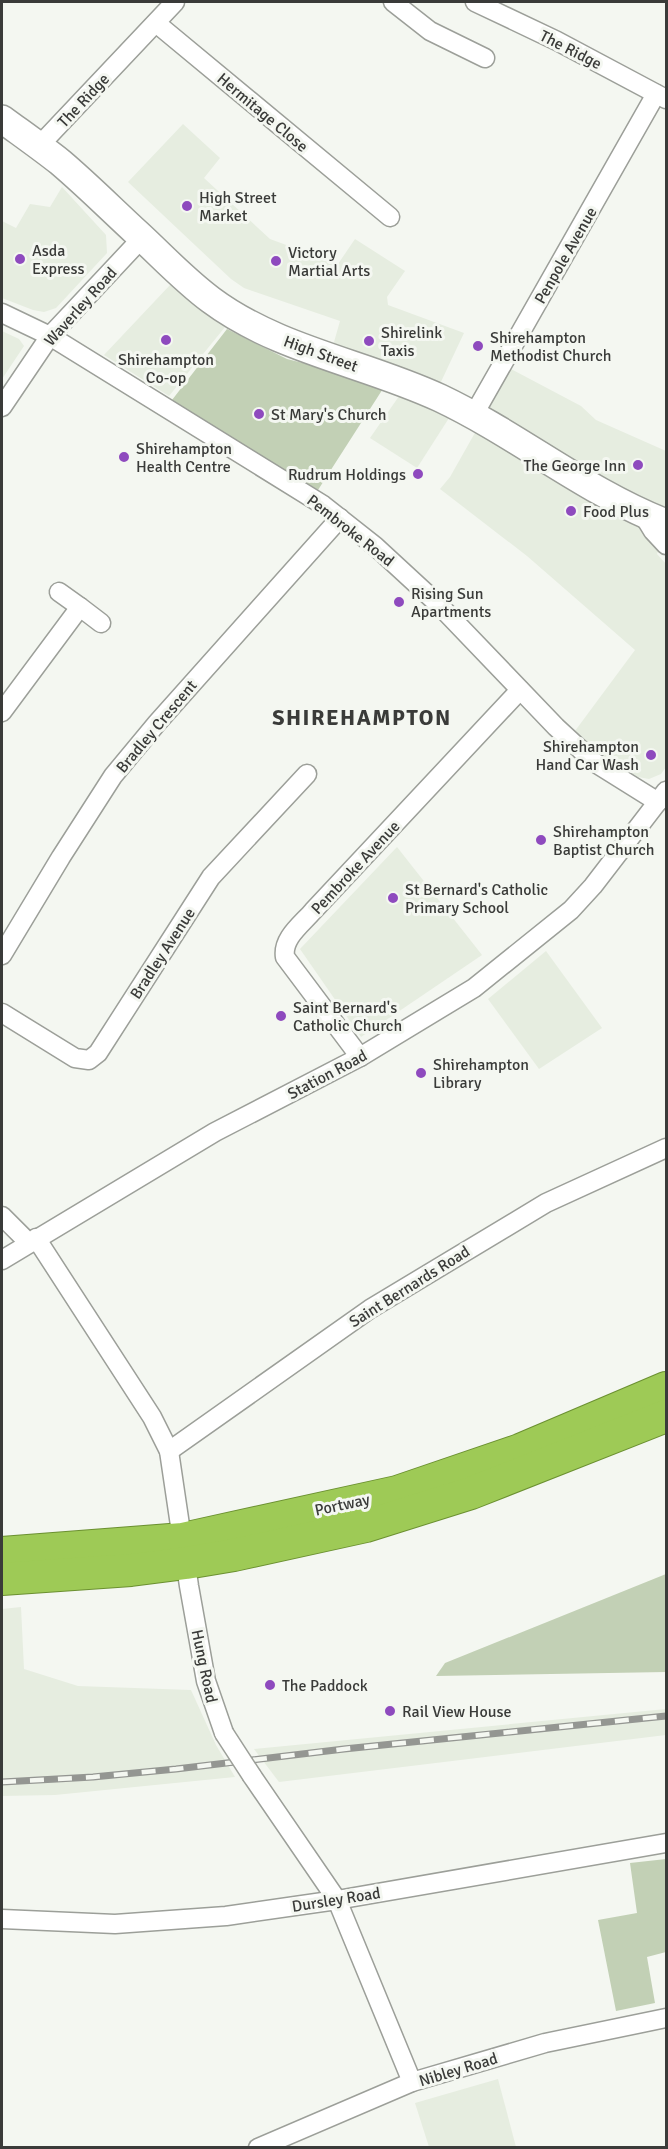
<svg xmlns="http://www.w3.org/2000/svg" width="668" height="2149" font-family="Signika,sans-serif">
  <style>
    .built { fill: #e6ede0 }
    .green { fill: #c2d0b5 }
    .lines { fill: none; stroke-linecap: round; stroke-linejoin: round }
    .minor-casing { stroke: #9c9f99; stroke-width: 21 }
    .secondary-casing { stroke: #9c9f99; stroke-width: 30 }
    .trunk-casing { stroke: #6b9031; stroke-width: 34 }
    .minor { stroke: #fff; stroke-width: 18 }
    .secondary { stroke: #fff; stroke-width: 27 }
    .trunk { stroke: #9eca56; stroke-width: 32 }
    .rail-casing { stroke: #949692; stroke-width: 7 }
    .rail { stroke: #f4f7f1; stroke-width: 4.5; stroke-dasharray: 14; stroke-linecap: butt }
    .minor-bridge-casing { stroke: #9c9f99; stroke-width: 21; stroke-linecap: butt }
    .minor-bridge { stroke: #fff; stroke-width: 18 }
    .poi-dot { fill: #8e4abe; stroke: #f4f7f1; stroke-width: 2 }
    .labels { text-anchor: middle; stroke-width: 6; stroke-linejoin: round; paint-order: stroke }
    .street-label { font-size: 16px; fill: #3a3b39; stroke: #f4f7f1 }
    .poi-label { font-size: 16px; fill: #3a3b39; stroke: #f4f7f1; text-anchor: start }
    .district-label { font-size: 22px; font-weight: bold; letter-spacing: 1.5px; fill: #3a3b39; stroke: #f4f7f1 }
  </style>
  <rect width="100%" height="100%" fill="#f4f7f1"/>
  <g class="built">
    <polygon points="183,124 220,158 204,178 270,239 338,264 355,239 405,271 387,297 388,305 464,333 439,386 332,349 340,321 244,288 231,279 128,182"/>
    <polygon points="62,187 106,235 107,253 56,308 44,312 33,310 2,298 2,221 16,228 30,204 50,207"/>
    <polygon points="171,284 225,327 169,396 104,355"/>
    <polygon points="2,331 19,339 24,346 2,379"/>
    <polygon points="511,369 581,406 596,420 666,451 666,530 657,554 666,564 666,767 661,774 649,779 638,777 572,735 635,650 527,556 440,489 450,477"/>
    <polygon points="404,389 449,418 417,468 370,438"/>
    <polygon points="397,847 482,955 361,1037 300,949"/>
    <polygon points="546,951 602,1028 539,1069 488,999"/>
    <polygon points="21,1607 24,1669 78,1686 191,1690 216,1745 235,1777 55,1795 2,1796 2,1609"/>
    <polygon points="666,1709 666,1735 279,1782 254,1749"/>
    <polygon points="498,2079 516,2147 429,2147 415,2103"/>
  </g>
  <g class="green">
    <polygon points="227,329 287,359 386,384 318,490 222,433 172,400"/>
    <polygon points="666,1574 666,1672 436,1676 445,1663"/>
    <polygon points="666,1859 666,1952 647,1957 655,2003 616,2011 598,1920 637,1913 630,1863"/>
  </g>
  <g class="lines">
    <g class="minor-casing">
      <g id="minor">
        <polyline points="393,2 430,31 485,58"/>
        <polyline points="475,2 557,41 666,99"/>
        <polyline points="156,23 390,217"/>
        <polyline points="39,146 175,2"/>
        <polyline points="2,313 50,336 323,505 375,546 439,605 556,727 594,762 658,802"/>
        <polyline points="2,407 50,336 142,238"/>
        <polyline points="473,416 656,94"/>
        <polyline points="642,513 653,531 666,545"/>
        <polyline points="59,592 80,607"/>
        <polyline points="2,712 80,607 101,623"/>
        <polyline points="2,955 61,857 113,776 157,723 340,518"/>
        <polyline points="2,1013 75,1058 89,1060 98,1053 211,877 307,774"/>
        <path d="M360 1057 285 957C282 938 302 924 313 911L520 690"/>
        <polyline points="2,1216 29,1243"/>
        <polyline points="36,1238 152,1417 169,1451 189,1586 206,1681 224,1733"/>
        <polyline points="2,1260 215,1132 360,1057 474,988 571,910 593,886 666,791"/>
        <polyline points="169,1451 370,1309 546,1203 666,1148"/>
        <polyline points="252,1776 337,1900 412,2082"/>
        <polyline points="2,1919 115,1924 226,1916 337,1900 666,1843"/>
        <polyline points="258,2148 412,2082 545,2043 666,2018"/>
      </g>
    </g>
    <g class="secondary-casing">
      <path id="secondary" d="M2 119C21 133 41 147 60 162 86 184 111 209 137 233 161 255 184 280 211 300 278 350 365 363 440 398 518 435 586 492 666 523"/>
    </g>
    <g class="trunk-casing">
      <g id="trunk">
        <polyline points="2,1553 183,1539 397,1492 520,1450 666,1388"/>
        <polyline points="2,1579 131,1570 186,1563 234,1555 366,1526 471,1493 666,1416"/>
      </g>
    </g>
    <use href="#minor" class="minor"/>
    <use href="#secondary" class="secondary"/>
    <use href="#trunk" class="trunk"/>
    <g class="rail-casing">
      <polyline id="rail" points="2,1782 93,1777 176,1769 344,1749 666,1716"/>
    </g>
    <use href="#rail" class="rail"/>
    <g class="minor-bridge-casing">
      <polyline id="minor-bridge" points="224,1733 252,1776"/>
    </g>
    <use href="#minor-bridge" class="minor-bridge"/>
  </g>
  <g class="poi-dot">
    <circle cx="187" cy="206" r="6"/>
    <circle cx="20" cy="259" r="6"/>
    <circle cx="276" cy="261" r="6"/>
    <circle cx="166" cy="340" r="6"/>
    <circle cx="369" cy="341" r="6"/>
    <circle cx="478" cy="346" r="6"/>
    <circle cx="259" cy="414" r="6"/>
    <circle cx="124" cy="457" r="6"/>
    <circle cx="638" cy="465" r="6"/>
    <circle cx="418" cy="474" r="6"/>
    <circle cx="571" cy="511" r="6"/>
    <circle cx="399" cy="602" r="6"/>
    <circle cx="651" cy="755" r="6"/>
    <circle cx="541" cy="840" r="6"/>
    <circle cx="393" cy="898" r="6"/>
    <circle cx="281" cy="1016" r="6"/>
    <circle cx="421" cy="1073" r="6"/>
    <circle cx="270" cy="1685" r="6"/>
    <circle cx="390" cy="1711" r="6"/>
  </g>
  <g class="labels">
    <g class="street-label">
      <text transform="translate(571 49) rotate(27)" y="6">The Ridge</text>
      <text transform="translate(83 100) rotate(-47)" y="6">The Ridge</text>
      <text transform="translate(263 112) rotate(40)" y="6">Hermitage Close</text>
      <text transform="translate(565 255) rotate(-60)" y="6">Penpole Avenue</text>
      <text transform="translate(80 306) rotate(-48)" y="6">Waverley Road</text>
      <text transform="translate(321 353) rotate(20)" y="6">High Street</text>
      <text transform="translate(351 530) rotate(38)" y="6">Pembroke Road</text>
      <text transform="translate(156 726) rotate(-50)" y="6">Bradley Crescent</text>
      <text transform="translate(355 867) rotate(-47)" y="6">Pembroke Avenue</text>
      <text transform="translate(162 953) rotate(-57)" y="6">Bradley Avenue</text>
      <text transform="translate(327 1074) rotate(-28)" y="6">Station Road</text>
      <text transform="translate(409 1286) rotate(-32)" y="6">Saint Bernards Road</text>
      <text transform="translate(342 1504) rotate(-12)" y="6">Portway</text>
      <text transform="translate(205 1666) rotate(78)" y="6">Hung Road</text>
      <text transform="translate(336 1899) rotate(-9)" y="6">Dursley Road</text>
      <text transform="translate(458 2069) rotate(-17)" y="6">Nibley Road</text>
    </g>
    <g class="poi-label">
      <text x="199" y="203">High Street<tspan x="199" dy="18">Market</tspan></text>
      <text x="32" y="256">Asda<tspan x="32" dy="18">Express</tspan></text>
      <text x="288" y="258">Victory<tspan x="288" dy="18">Martial Arts</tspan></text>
      <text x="381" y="338">Shirelink<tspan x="381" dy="18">Taxis</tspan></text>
      <text x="490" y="343">Shirehampton<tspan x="490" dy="18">Methodist Church</tspan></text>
      <text x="166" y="365" text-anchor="middle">Shirehampton<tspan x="166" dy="18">Co-op</tspan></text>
      <text x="271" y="420">St Mary's Church</text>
      <text x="136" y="454">Shirehampton<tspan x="136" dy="18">Health Centre</tspan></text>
      <text x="626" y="471" text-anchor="end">The George Inn</text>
      <text x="406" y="480" text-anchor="end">Rudrum Holdings</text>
      <text x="583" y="517">Food Plus</text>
      <text x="411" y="599">Rising Sun<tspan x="411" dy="18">Apartments</tspan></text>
      <text x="639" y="752" text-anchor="end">Shirehampton<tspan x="639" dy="18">Hand Car Wash</tspan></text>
      <text x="553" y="837">Shirehampton<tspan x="553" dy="18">Baptist Church</tspan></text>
      <text x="405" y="895">St Bernard's Catholic<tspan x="405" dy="18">Primary School</tspan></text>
      <text x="293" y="1013">Saint Bernard's<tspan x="293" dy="18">Catholic Church</tspan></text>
      <text x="433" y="1070">Shirehampton<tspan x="433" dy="18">Library</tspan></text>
      <text x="282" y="1691">The Paddock</text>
      <text x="402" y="1717">Rail View House</text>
    </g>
    <g class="district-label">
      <text x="362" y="725">SHIREHAMPTON</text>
    </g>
  </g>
  <rect width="668" height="2149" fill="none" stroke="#3a3b39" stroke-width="6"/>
</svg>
